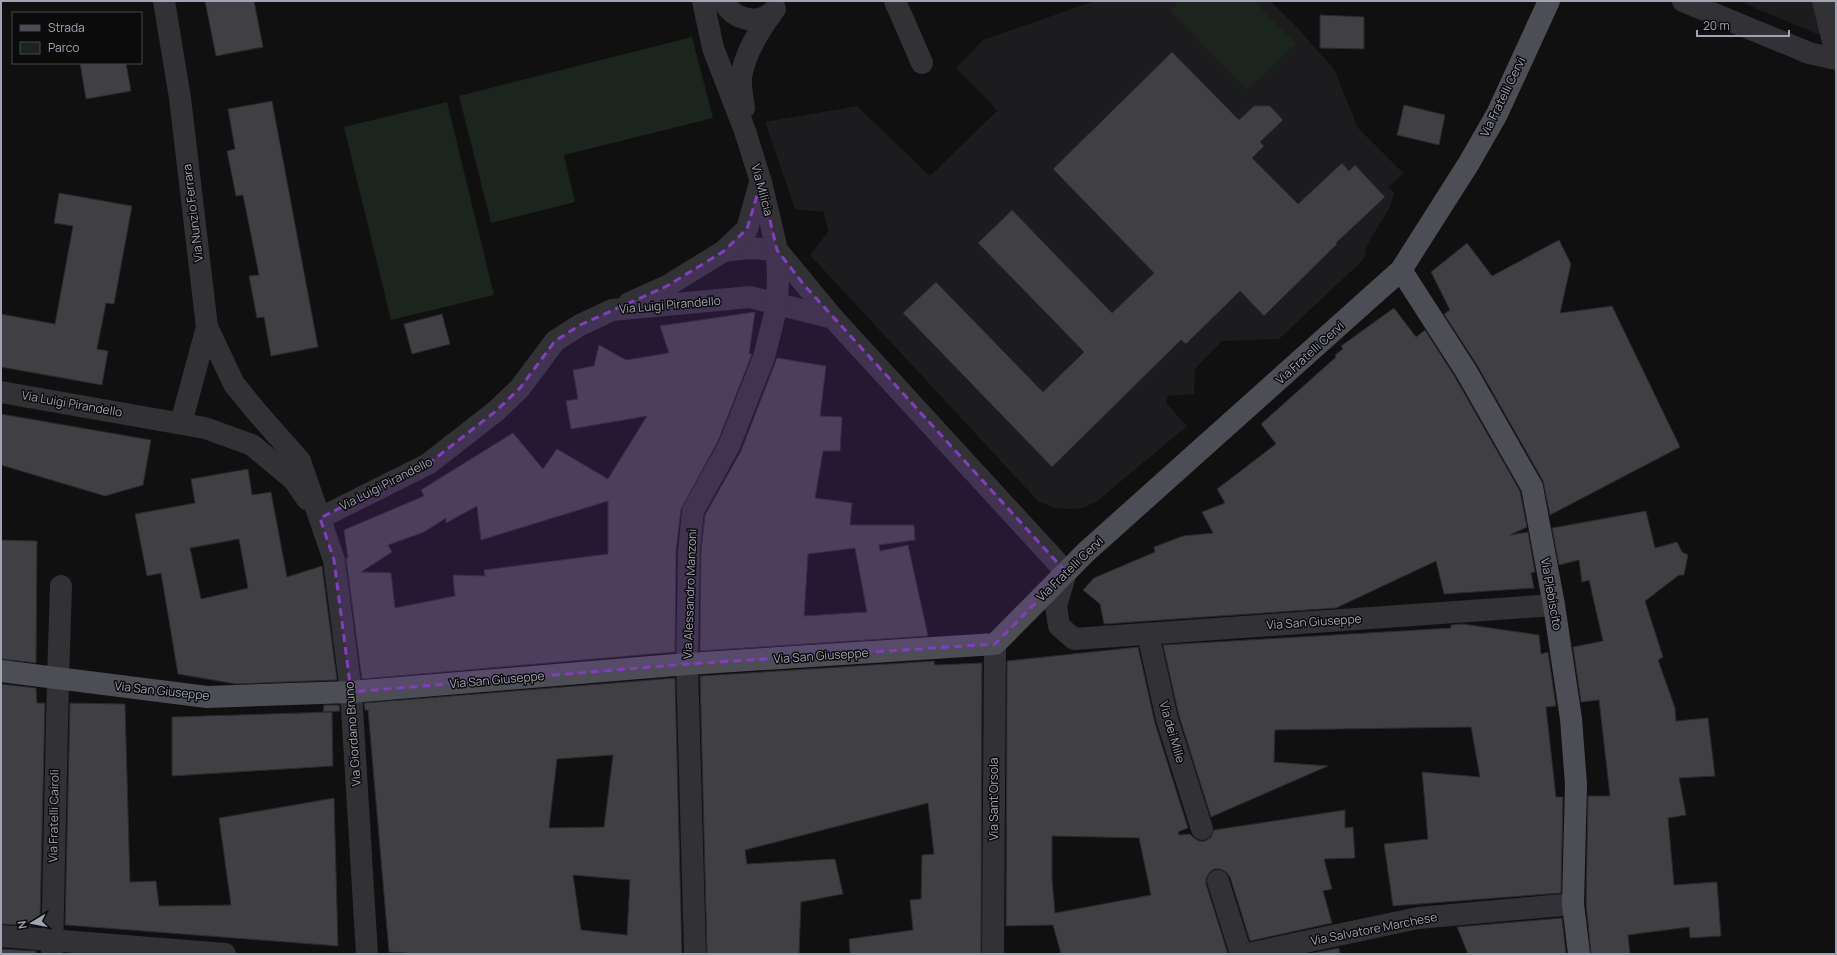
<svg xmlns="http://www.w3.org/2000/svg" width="1837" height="955" font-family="Manrope,sans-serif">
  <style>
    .built { fill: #1c1c1e }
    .green { fill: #1c241e }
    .building { fill: #3f3f44; stroke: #2a2a2d; fill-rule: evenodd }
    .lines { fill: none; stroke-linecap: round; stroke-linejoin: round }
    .minor { stroke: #313136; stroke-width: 22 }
    .major { stroke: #4d4e55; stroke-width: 22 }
    .marked { fill: #813ebd; fill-opacity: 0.2; stroke: #813ebd; stroke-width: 3; stroke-dasharray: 8 5; stroke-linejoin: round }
    .labels { text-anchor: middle; stroke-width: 3; stroke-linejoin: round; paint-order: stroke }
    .street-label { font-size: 12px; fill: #a1a4b2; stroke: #0b0b0c }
  </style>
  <rect width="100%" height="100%" fill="#101011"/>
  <g class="built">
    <polygon points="1095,1 1270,1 1293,23 1334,69 1358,128 1403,173 1389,187 1394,192 1391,205 1366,247 1364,259 1279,339 1222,341 1195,369 1194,394 1168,396 1166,403 1187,426 1097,501 1083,508 1069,509 1054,508 1038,501 810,255 828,232 824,212 795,209 765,122 857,106 930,176 997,111 989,101 956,68 983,40"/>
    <polygon points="1742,1 1836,1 1836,36 1817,34 1748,5"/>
  </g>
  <g class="green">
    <polygon points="1180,1 1254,1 1296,44 1247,90 1170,11"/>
    <polygon points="692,37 713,118 564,155 575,202 491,223 459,96"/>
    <polygon points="447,102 494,295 391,320 344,127"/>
  </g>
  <g class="building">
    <polygon points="205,1 254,1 263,47 216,56"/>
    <polygon points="1320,15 1364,17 1364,49 1320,48"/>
    <polygon points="1172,52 1239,120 1254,106 1270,106 1283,120 1260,142 1264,146 1252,158 1298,204 1342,163 1349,171 1355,165 1385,197 1336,243 1337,244 1264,316 1240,291 1186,344 1181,340 1052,467 903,313 936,282 1043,392 1084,352 978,243 1012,210 1112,313 1154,273 1053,169"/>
    <polygon points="80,63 126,63 131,91 86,99"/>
    <polygon points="272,101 318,347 271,356 264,317 257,318 249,276 259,275 243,195 236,196 227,151 235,149 228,109"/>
    <polygon points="1404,105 1445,115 1439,145 1397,135"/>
    <polygon points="59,193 132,206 114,304 106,303 97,349 108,351 102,385 1,367 1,314 55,324 73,226 54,223"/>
    <polygon points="1559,240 1571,264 1560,313 1612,306 1680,447 1550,515 1543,481 1477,365 1444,314 1450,310 1431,272 1467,243 1492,276"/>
    <polygon points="1394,308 1416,337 1425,330 1455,377 1520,491 1527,527 1510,535 1528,532 1535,572 1531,573 1534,588 1444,594 1436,561 1336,608 1104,624 1100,604 1083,590 1094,578 1155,552 1154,547 1183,536 1213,533 1202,512 1225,503 1217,489 1276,444 1261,424 1336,357 1335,355 1343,349 1341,346"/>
    <path d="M755 312 749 354H752L718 441 681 509 676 551 675 652 362 679 346 558H348L344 530 424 496 421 490 513 433 543 469 557 449 608 479 647 416 571 429 566 401 578 399 573 370 594 366 599 345 626 360 669 353 660 326ZM608 501V554L484 570 485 576 453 575 455 596 395 608 391 573 361 572 392 552 388 545 424 532 446 518V523L477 506 481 540Z"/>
    <polygon points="442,314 450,344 412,354 404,324"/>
    <path d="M777 358 826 366 820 416 842 417 840 451H823L815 498 852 503 850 525H914L915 540 879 545 880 551 908 545 928 636 700 651 701 552 705 515 741 451ZM855 548 867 612 804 616 808 554Z"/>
    <polygon points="1,414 151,440 143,485 105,496 1,465"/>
    <path d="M248 469 252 495 271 492 287 577 322 566 337 680 236 684 178 674 161 573 147 576 135 514 195 503 191 479ZM239 539 248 588 201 599 190 548Z"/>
    <polygon points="1646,511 1655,548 1677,542 1682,552 1688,555 1684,575 1679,575 1645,601 1663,657 1658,660 1675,708 1676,721 1708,718 1715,776 1679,778 1686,815 1668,818 1674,885 1717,882 1721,936 1690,938 1689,927 1628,935 1630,954 1591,954 1586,903 1588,796 1610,796 1599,700 1581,702 1573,647 1603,641 1589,580 1582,582 1579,560 1559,565 1552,528"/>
    <polygon points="1,540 37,541 36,663 1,659"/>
    <polygon points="1463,624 1539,635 1541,654 1548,652 1556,706 1546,707 1556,797 1563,797 1561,893 1393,906 1384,844 1428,839 1422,772 1480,777 1471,727 1275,730 1274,762 1328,766 1211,817 1179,716 1163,645 1451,628 1451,625"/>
    <path d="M1138 647 1155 723 1188 828 1178 832 1179 835 1190 834 1194 838 1199 841H1205L1211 837 1214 830 1345 810V828L1353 827 1355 858 1324 859 1332 889 1323 891 1332 923 1250 941 1230 877 1226 872 1220 869H1214L1209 873 1206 879V884L1228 954H1061L1053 925 1006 926 1007 661ZM1052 836 1139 838 1151 895 1055 913 1052 879Z"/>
    <polygon points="934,661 935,665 982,663 981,954 850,954 849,939 913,930 910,900 921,899 922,855 934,854 928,803 745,850 747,864 835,859 843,894 801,902 799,954 707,954 700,676"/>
    <path d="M675 678 682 954H420L389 952 368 710H365L364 703ZM613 755 604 827 549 828 557 759ZM573 875 630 880 627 935 581 930Z"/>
    <polygon points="1,684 36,688 37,703 45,703 40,923 36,923 36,926 1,924"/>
    <polygon points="70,703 125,704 130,882 156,881 159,906 231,905 219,818 334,798 338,946 65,925"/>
    <polygon points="324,705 339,705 340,711 323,712"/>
    <polygon points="332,712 333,766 172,776 172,717"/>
    <polygon points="1562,918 1566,954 1468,954 1457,927"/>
    <polygon points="1339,948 1340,954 1308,954"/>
    <polygon points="1,949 36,951 36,954 1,954"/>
  </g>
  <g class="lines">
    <g class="minor">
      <polyline points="164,1 180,98 207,327 181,423"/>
      <path d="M723 1C733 20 760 27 775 9"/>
      <polyline points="895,1 922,63"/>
      <polyline points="1683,1 1809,53 1836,59"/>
      <polyline points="1823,1 1836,54"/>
      <path d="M744 108C743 98 740 86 741 77 745 53 758 32 772 13"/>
      <polyline points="724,251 749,248 777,250 833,318 1066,572 1056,606 1059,626 1074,639 1554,605"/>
      <polyline points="629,303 667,286 724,251 747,229 760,183"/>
      <polyline points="207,327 234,384 256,411 300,461 334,560 351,692 367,954"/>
      <polyline points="1,392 205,428 252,445 294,480 307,499"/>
      <polyline points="320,518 428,464 496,411 520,388 555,341 580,325 612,310 750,297 833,318"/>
      <polyline points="1148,634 1167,719 1202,829"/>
      <polyline points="1218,881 1241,954"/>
      <polyline points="1,936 225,954"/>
      <polyline points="52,954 58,679 61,586"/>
      <polyline points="695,954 687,664 689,551 693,511 729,446 764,357 777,305 778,280 777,250 761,182 745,131 713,48 703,1"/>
      <polyline points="993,954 995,644"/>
      <polyline points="1248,954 1418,918 1573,904"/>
    </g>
    <g class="major">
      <polyline points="1401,270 1466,371 1532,487 1554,605 1571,719 1576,784 1573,904 1579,954"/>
      <polyline points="1,671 207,697 351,692 687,664 995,644 1086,552 1401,270 1469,163 1497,114 1549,1"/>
    </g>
  </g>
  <path class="marked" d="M761 182 777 250 804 285 1066 572 995 644 687 664 351 692 334 560 320 518 428 464 496 411 520 388 555 341 580 325 667 286 724 251 747 229Z"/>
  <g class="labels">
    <g class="street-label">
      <text transform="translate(1503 97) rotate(-64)" y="4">Via Fratelli Cervi</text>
      <text transform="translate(762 190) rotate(75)" y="4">Via Milicia</text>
      <text transform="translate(193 213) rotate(-97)" y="4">Via Nunzio Ferrara</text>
      <text transform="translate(670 305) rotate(-5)" y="4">Via Luigi Pirandello</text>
      <text transform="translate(1310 353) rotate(-42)" y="4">Via Fratelli Cervi</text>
      <text transform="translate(72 404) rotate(10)" y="4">Via Luigi Pirandello</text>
      <text transform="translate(386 484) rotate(-27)" y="4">Via Luigi Pirandello</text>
      <text transform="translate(1070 569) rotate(-44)" y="4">Via Fratelli Cervi</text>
      <text transform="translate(690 594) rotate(-88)" y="4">Via Alessandro Manzoni</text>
      <text transform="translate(1551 594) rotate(80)" y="4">Via Plebiscito</text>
      <text transform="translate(1314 622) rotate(-4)" y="4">Via San Giuseppe</text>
      <text transform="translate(821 656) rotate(-4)" y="4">Via San Giuseppe</text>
      <text transform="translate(497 680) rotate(-5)" y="4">Via San Giuseppe</text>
      <text transform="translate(162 691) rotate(6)" y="4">Via San Giuseppe</text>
      <text transform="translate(1172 732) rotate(74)" y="4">Via dei Mille</text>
      <text transform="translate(353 734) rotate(-94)" y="4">Via Giordano Bruno</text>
      <text transform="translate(994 799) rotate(-90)" y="4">Via Sant'Orsola</text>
      <text transform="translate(54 816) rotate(-89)" y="4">Via Fratelli Cairoli</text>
      <text transform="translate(1374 929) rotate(-11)" y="4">Via Salvatore Marchese</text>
    </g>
  </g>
  <rect width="1837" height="955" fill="none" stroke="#a1a4b2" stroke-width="4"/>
  <rect x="12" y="12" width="130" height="52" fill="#0b0b0c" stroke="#47484e"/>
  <rect x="20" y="25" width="20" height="6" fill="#4d4e55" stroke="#47484e"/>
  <text x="48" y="32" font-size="12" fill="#a1a4b2">Strada</text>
  <rect x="20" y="42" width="20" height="12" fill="#1c241e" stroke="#47484e"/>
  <text x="48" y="52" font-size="12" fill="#a1a4b2">Parco</text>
  <g transform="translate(32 923) rotate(260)" stroke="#0b0b0c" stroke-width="3" paint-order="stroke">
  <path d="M0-3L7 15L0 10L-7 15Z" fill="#a1a4b2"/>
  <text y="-6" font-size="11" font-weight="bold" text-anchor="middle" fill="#a1a4b2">N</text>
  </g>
  <path d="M1697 30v6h92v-6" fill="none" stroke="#a1a4b2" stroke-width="2"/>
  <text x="1703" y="30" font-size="12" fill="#a1a4b2" stroke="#0b0b0c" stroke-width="3" paint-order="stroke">20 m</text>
</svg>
